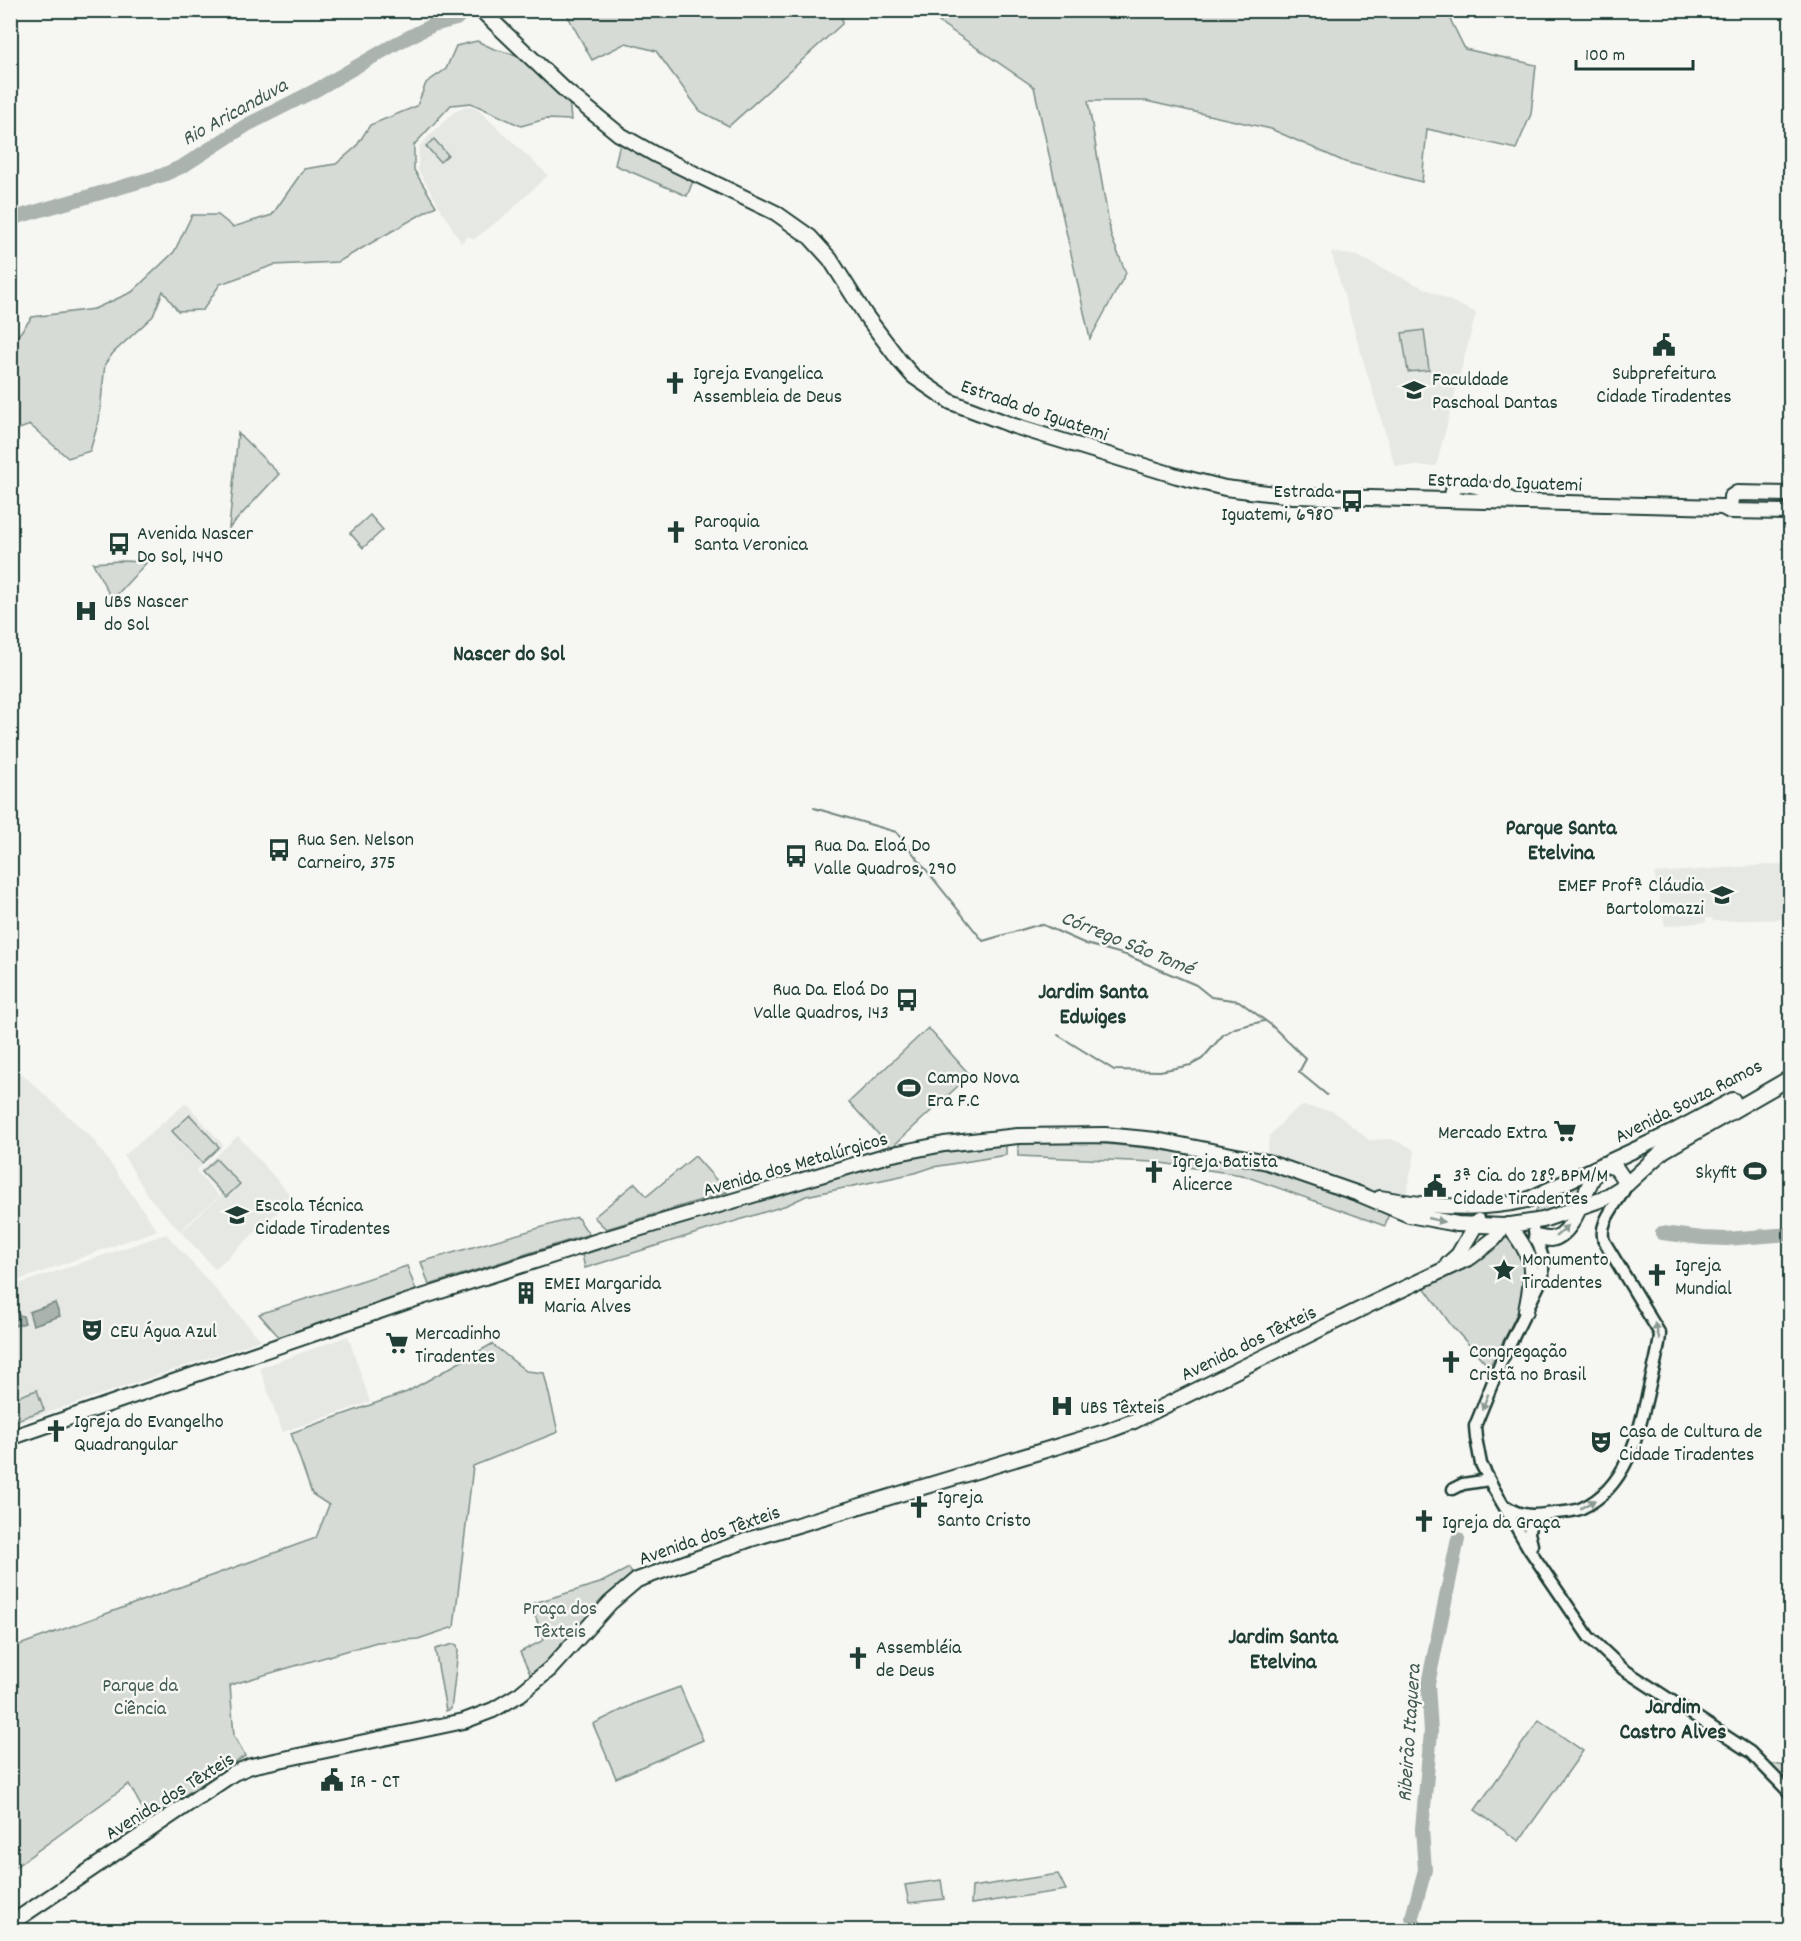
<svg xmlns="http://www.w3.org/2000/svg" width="1801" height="1941" font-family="Dekko,sans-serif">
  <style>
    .built { fill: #e6e8e4 }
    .green { fill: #d6dbd6; stroke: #7a8c85; stroke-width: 1.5 }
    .water { fill: #aab3ae; stroke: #72847d; stroke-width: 1.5 }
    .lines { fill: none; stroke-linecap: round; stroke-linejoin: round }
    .stream { stroke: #72847d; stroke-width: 2 }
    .river { stroke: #aab3ae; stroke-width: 14 }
    .minor-casing { stroke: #1f3d34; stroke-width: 15 }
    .major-casing { stroke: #1f3d34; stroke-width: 18 }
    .minor { stroke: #f6f6f2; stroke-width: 10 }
    .major { stroke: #f6f6f2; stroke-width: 14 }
    .oneway { fill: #8a9a93 }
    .labels { text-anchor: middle; stroke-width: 5; stroke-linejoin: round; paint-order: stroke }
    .poi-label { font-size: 20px; fill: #1f3d34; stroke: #f6f6f2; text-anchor: start }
    .street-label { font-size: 20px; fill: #1f3d34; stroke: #f6f6f2 }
    .park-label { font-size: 20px; fill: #445d54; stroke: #f6f6f2 }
    .water-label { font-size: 21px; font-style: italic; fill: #425a52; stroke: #f6f6f2 }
    .quarter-label { font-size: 22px; font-weight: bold; fill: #1f3d34; stroke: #f6f6f2 }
  </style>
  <rect width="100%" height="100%" fill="#f6f6f2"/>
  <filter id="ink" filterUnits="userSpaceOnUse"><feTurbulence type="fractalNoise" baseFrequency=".0167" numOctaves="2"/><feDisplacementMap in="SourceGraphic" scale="12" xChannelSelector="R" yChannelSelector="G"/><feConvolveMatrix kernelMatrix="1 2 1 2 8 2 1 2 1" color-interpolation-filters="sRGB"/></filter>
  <g filter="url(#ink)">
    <g class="built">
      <polygon points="468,106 475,107 548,175 507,214 473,240 469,236 461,243 418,170 419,146 454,112"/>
      <polygon points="1331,252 1357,256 1476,313 1436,466 1395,466"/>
      <polygon points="1784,864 1788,919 1713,921 1712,918 1706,918 1706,922 1665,926 1654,873"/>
      <polygon points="10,1063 93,1139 157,1230 11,1283"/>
      <polygon points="186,1103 223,1145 196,1171 219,1196 180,1231 148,1196 124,1156"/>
      <polygon points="1303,1106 1333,1111 1369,1140 1391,1139 1410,1147 1415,1152 1406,1195 1385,1195 1333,1175 1266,1157 1270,1135 1291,1113"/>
      <polygon points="238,1136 293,1198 215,1269 181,1232 221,1195 199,1171"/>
      <polygon points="166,1234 261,1340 11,1425 10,1287"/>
      <polygon points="348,1336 370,1402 282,1432 260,1368"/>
    </g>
    <g class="green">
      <polygon points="565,11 842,11 842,24 729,126 700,111 656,51 626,43 592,60"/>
      <polygon points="923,11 1446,11 1465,49 1536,65 1531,114 1516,149 1427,129 1422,182 1345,162 1271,129 1146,101 1088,101 1111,236 1126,273 1090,339 1034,87"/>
      <polygon points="477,41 494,49 524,57 569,99 571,120 546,119 521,126 471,103 451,105 414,145 414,170 436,206 338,262 274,265 220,284 203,310 178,311 163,291 153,316 113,353 105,364 99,420 90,451 68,458 30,425 11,432 10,346 32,317 94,309 132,292 174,252 192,215 218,215 233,227 272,215 304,169 336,164 356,147 370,125 417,106 426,83 446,69 456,46"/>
      <polygon points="621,138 695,176 687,196 615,165"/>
      <polygon points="434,139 448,155 440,162 426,146"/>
      <polygon points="1424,330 1429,370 1408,372 1402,333"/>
      <polygon points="238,433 279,474 229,528"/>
      <polygon points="370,515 383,530 363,548 350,533"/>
      <polygon points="120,561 147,562 112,600 93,563"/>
      <polygon points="928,1028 970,1075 891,1148 849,1102"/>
      <polygon points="190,1115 219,1147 202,1163 172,1131"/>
      <path d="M1080 1142C1152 1147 1224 1156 1294 1177 1326 1187 1357 1200 1389 1213L1385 1226 1242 1175 1154 1162 1018 1156V1144Z"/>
      <polygon points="1006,1143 1006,1155 933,1167 915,1173 806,1196 787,1205 585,1268 582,1255 739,1205 906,1158"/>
      <polygon points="695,1156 727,1192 606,1229 594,1217 635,1183 647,1196"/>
      <polygon points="216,1159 240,1184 226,1197 202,1172"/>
      <polygon points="1573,1180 1581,1187 1573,1206 1532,1217 1545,1193"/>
      <polygon points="577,1217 589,1234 429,1285 421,1262"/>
      <path d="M1506 1238 1516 1241C1519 1246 1524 1252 1525 1258 1534 1293 1505 1337 1489 1367L1451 1325 1424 1287 1482 1254Z"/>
      <polygon points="407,1266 417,1293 279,1337 259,1314"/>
      <polygon points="492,1344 526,1371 544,1373 558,1432 473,1466 454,1627 418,1639 377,1642 230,1685 234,1736 245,1756 148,1819 129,1784 11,1870 11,1648 316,1538 329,1505 312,1494 291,1433 407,1392"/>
      <polygon points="37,1390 44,1410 11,1422 11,1399"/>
      <polygon points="629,1568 634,1578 532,1678 520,1652 544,1640 531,1604 600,1583"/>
      <polygon points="454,1644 457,1645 458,1651 452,1702 451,1709 446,1711 435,1649"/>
      <polygon points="680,1687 703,1740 616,1778 593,1724 636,1703"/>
      <polygon points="1539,1720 1583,1751 1519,1841 1475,1810"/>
      <polygon points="1768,1763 1790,1767 1790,1788"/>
      <polygon points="1058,1874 1066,1890 971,1904 972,1887"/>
      <polygon points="941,1880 944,1899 909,1903 905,1885"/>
    </g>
    <g class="water">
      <polygon points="55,1303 60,1316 33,1325 29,1312"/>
      <polygon points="14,1308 16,1314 23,1316 25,1323 14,1326 11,1309"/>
    </g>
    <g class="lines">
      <g class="stream">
        <polyline points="814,808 896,832 983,941 1041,924 1086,944 1126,955 1196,985 1211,997 1239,1001 1271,1025 1306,1059 1299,1072 1327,1095"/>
        <polyline points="1058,1035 1114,1070 1160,1071 1191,1065 1202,1059 1223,1035 1235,1028 1264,1021"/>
      </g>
      <g class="river">
        <polyline points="10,219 163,175 183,166 247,125 316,90 397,43 433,25 456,19 466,10"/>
        <polyline points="1662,1233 1702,1238 1726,1239 1790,1234"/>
        <polyline points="1417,1930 1412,1917 1425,1870 1422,1829 1431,1732 1428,1684 1458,1539"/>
      </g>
      <g class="minor-casing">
        <g id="minor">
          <polyline points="1534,1231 1543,1258 1543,1277 1501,1362 1475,1426 1476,1438 1481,1464 1494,1489 1529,1549 1589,1637 1623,1669 1750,1752 1790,1793"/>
          <polyline points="1453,1489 1463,1484 1489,1480"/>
          <path d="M1507 1507C1523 1518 1537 1515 1555 1513 1564 1512 1574 1512 1582 1508 1628 1487 1639 1431 1649 1388 1653 1370 1659 1352 1660 1334L1604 1241C1597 1221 1620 1202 1627 1184"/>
          <polyline points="1531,1516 1529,1533 1532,1545"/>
        </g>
      </g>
      <g class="major-casing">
        <g id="major">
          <polyline points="481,10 566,91 619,134 656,155 776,213 810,237 830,259 866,316 899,360 913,376 951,402 1014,426 1177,476 1225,488 1293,496 1722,507 1730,511 1790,512"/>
          <path d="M1451 499 1454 487C1465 479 1496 492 1508 498"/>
          <polyline points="1730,511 1731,497 1737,493 1790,494"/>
          <polyline points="1603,1164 1616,1168 1627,1184"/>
          <path d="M1380 1198C1428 1207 1480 1211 1527 1200L1673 1132 1733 1100"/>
          <path d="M1508 1225C1536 1259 1534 1269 1526 1311"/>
          <path d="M1536 1237C1541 1238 1547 1239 1551 1239 1577 1235 1584 1185 1599 1168"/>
          <polyline points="1448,1264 1458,1255 1478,1221"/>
          <polyline points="10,1438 406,1302 604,1239 888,1155 944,1144 1018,1136 1105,1135 1156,1140 1267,1162 1359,1194 1409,1215 1457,1224 1504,1226 1543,1220 1603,1199 1627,1184 1663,1151 1790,1078"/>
          <polyline points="10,1924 234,1773 251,1766 464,1721 493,1710 520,1694 550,1669 610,1603 637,1580 751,1539 1105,1432 1134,1421 1369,1305 1471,1257 1494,1239 1504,1226"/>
        </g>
      </g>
      <use href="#minor" class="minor"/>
      <use href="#major" class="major"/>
    </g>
    <defs><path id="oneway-solid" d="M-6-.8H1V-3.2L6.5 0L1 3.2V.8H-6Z" transform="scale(1.5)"/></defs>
    <g class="oneway">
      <use href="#oneway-solid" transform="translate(1436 1220) rotate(13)"/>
      <use href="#oneway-solid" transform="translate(1562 1231) rotate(-41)"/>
      <use href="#oneway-solid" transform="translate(1657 1331) rotate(-108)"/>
      <use href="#oneway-solid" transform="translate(1485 1402) rotate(112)"/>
      <use href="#oneway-solid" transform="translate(1588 1504) rotate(-30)"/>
    </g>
  </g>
  <defs>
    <g id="civic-bare" transform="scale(1.8)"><path d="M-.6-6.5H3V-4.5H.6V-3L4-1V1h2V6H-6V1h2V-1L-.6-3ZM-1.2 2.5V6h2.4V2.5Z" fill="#1f3d34" stroke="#f6f6f2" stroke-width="2.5" paint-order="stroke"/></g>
    <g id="church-bare" transform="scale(1.8)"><path d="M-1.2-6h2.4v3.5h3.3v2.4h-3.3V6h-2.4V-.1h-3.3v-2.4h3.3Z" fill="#1f3d34" stroke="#f6f6f2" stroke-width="2.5" paint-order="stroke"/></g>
    <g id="university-bare" transform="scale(1.8)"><path d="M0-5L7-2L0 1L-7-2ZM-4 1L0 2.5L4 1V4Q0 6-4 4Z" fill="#1f3d34" stroke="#f6f6f2" stroke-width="2.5" paint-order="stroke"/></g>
    <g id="bus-bare" transform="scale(1.8)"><path d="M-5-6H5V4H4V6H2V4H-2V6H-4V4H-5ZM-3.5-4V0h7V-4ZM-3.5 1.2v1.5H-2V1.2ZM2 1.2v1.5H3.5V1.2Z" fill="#1f3d34" stroke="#f6f6f2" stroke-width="2.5" paint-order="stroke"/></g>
    <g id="hospital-bare" transform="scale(1.8)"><path d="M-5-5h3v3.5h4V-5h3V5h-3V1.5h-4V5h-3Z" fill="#1f3d34" stroke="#f6f6f2" stroke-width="2.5" paint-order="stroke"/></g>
    <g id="school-bare" transform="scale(1.8)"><path d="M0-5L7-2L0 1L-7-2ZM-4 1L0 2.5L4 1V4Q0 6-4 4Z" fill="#1f3d34" stroke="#f6f6f2" stroke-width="2.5" paint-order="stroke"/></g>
    <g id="stadium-bare" transform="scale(1.8)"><path d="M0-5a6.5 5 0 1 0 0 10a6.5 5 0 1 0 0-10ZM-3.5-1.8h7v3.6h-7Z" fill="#1f3d34" stroke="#f6f6f2" stroke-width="2.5" paint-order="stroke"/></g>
    <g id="supermarket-bare" transform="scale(1.8)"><path d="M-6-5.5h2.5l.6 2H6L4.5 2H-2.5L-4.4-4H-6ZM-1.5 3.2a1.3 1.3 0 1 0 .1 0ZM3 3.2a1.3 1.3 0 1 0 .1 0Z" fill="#1f3d34" stroke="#f6f6f2" stroke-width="2.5" paint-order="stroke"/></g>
    <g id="sight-bare" transform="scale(1.8)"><path d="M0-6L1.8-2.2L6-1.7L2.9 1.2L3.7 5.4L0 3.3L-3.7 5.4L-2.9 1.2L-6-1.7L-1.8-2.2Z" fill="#1f3d34" stroke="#f6f6f2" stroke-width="2.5" paint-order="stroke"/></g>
    <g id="building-bare" transform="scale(1.8)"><path d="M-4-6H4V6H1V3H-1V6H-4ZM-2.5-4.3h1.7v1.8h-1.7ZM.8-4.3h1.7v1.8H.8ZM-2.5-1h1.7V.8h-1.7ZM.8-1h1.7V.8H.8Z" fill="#1f3d34" stroke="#f6f6f2" stroke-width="2.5" paint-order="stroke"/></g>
    <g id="theatre-bare" transform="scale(1.8)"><path d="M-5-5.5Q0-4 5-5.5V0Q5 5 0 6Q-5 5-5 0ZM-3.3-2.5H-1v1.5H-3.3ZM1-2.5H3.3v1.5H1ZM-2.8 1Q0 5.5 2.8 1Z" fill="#1f3d34" stroke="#f6f6f2" stroke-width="2.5" paint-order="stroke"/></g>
  </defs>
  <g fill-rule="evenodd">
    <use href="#civic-bare" x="1664" y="345"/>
    <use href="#church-bare" x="675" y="383"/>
    <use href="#university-bare" x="1414" y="390"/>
    <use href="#bus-bare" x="1352" y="501"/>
    <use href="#church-bare" x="676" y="532"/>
    <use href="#bus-bare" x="119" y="544"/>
    <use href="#hospital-bare" x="86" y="611"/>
    <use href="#bus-bare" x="279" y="850"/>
    <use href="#bus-bare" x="796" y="856"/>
    <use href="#school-bare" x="1722" y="895"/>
    <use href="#bus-bare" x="907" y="1000"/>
    <use href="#stadium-bare" x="909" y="1088"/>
    <use href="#supermarket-bare" x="1565" y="1131"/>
    <use href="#stadium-bare" x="1755" y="1171"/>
    <use href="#church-bare" x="1154" y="1172"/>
    <use href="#civic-bare" x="1435" y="1186"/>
    <use href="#university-bare" x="237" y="1215"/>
    <use href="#sight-bare" x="1504" y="1270"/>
    <use href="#church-bare" x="1657" y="1275"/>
    <use href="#building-bare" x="526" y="1293"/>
    <use href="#theatre-bare" x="92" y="1330"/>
    <use href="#supermarket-bare" x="397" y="1343"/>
    <use href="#church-bare" x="1451" y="1362"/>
    <use href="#hospital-bare" x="1062" y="1406"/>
    <use href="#church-bare" x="56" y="1431"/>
    <use href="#theatre-bare" x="1601" y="1442"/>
    <use href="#church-bare" x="919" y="1507"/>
    <use href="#church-bare" x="1424" y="1521"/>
    <use href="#church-bare" x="858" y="1658"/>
    <use href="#civic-bare" x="332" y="1780"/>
  </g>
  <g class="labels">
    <g class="poi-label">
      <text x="693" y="379">Igreja Evangelica<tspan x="693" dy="23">Assembleia de Deus</tspan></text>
      <text x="1664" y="379" text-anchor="middle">Subprefeitura<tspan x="1664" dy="23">Cidade Tiradentes</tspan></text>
      <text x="1432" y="385">Faculdade<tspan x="1432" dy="23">Paschoal Dantas</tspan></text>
      <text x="1334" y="497" text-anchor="end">Estrada<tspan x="1334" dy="23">Iguatemi, 6980</tspan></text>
      <text x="694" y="527">Paroquia<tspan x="694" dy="23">Santa Veronica</tspan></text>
      <text x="137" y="539">Avenida Nascer<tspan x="137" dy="23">Do Sol, 1440</tspan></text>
      <text x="104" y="607">UBS Nascer<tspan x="104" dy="23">do Sol</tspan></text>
      <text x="297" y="845">Rua Sen. Nelson<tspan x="297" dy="23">Carneiro, 375</tspan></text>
      <text x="814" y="851">Rua Da. Eloá Do<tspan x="814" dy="23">Valle Quadros, 290</tspan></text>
      <text x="1704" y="891" text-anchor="end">EMEF Profª Cláudia<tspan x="1704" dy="23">Bartolomazzi</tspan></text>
      <text x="889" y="995" text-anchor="end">Rua Da. Eloá Do<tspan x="889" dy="23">Valle Quadros, 143</tspan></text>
      <text x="927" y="1083">Campo Nova<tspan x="927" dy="23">Era F.C</tspan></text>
      <text x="1547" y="1138" text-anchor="end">Mercado Extra</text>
      <text x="1172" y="1167">Igreja Batista<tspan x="1172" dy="23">Alicerce</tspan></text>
      <text x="1737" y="1178" text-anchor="end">Skyfit</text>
      <text x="1453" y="1181">3ª Cia. do 28º BPM/M<tspan x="1453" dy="23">Cidade Tiradentes</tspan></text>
      <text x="255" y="1211">Escola Técnica<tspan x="255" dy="23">Cidade Tiradentes</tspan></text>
      <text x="1522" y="1265">Monumento<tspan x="1522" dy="23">Tiradentes</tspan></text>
      <text x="1675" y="1271">Igreja<tspan x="1675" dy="23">Mundial</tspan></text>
      <text x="544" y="1289">EMEI Margarida<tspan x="544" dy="23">Maria Alves</tspan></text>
      <text x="110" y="1337">CEU Água Azul</text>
      <text x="415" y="1339">Mercadinho<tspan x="415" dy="23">Tiradentes</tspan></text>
      <text x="1469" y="1357">Congregação<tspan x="1469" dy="23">Cristã no Brasil</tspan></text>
      <text x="1080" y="1413">UBS Têxteis</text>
      <text x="74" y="1427">Igreja do Evangelho<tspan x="74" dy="23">Quadrangular</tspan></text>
      <text x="1619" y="1437">Casa de Cultura de<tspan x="1619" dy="23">Cidade Tiradentes</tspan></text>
      <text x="937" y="1503">Igreja<tspan x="937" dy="23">Santo Cristo</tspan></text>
      <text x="1442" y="1528">Igreja da Graça</text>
      <text x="876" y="1653">Assembléia<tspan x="876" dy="23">de Deus</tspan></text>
      <text x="350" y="1787">IR - CT</text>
    </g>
    <g class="street-label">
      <text transform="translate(1035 409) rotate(19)" y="7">Estrada do Iguatemi</text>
      <text transform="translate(1505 481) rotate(2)" y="7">Estrada do Iguatemi</text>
      <text transform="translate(1688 1100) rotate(-27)" y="7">Avenida Souza Ramos</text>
      <text transform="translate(795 1163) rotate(-16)" y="7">Avenida dos Metalúrgicos</text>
      <text transform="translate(1248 1342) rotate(-26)" y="7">Avenida dos Têxteis</text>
      <text transform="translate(709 1534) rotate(-19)" y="7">Avenida dos Têxteis</text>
      <text transform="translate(169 1795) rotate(-32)" y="7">Avenida dos Têxteis</text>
    </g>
    <g class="park-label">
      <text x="560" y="1614">Praça dos<tspan x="560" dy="23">Têxteis</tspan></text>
      <text x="140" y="1691">Parque da<tspan x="140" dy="23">Ciência</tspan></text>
    </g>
    <g class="water-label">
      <text transform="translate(234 111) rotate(-29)" y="7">Rio Aricanduva</text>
      <text transform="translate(1128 942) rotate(22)" y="7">Córrego São Tomé</text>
      <text transform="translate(1408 1733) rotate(-86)" y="7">Ribeirão Itaquera</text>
    </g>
    <g class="quarter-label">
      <text x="509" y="660">Nascer do Sol</text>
      <text x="1561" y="834">Parque Santa<tspan x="1561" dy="25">Etelvina</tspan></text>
      <text x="1093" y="998">Jardim Santa<tspan x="1093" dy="25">Edwiges</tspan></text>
      <text x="1283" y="1643">Jardim Santa<tspan x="1283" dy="25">Etelvina</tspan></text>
      <text x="1673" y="1713">Jardim<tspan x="1673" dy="25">Castro Alves</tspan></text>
    </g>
  </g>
  <rect width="1801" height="1941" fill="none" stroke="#f6f6f2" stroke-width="36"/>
  <rect x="18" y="18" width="1765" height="1905" fill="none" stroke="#1f3d34" stroke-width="2" filter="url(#ink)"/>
  <path d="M1576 60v9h117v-9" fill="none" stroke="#1f3d34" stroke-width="3"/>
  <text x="1585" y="60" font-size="18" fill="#1f3d34" stroke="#f6f6f2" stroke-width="4.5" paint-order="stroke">100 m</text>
</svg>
